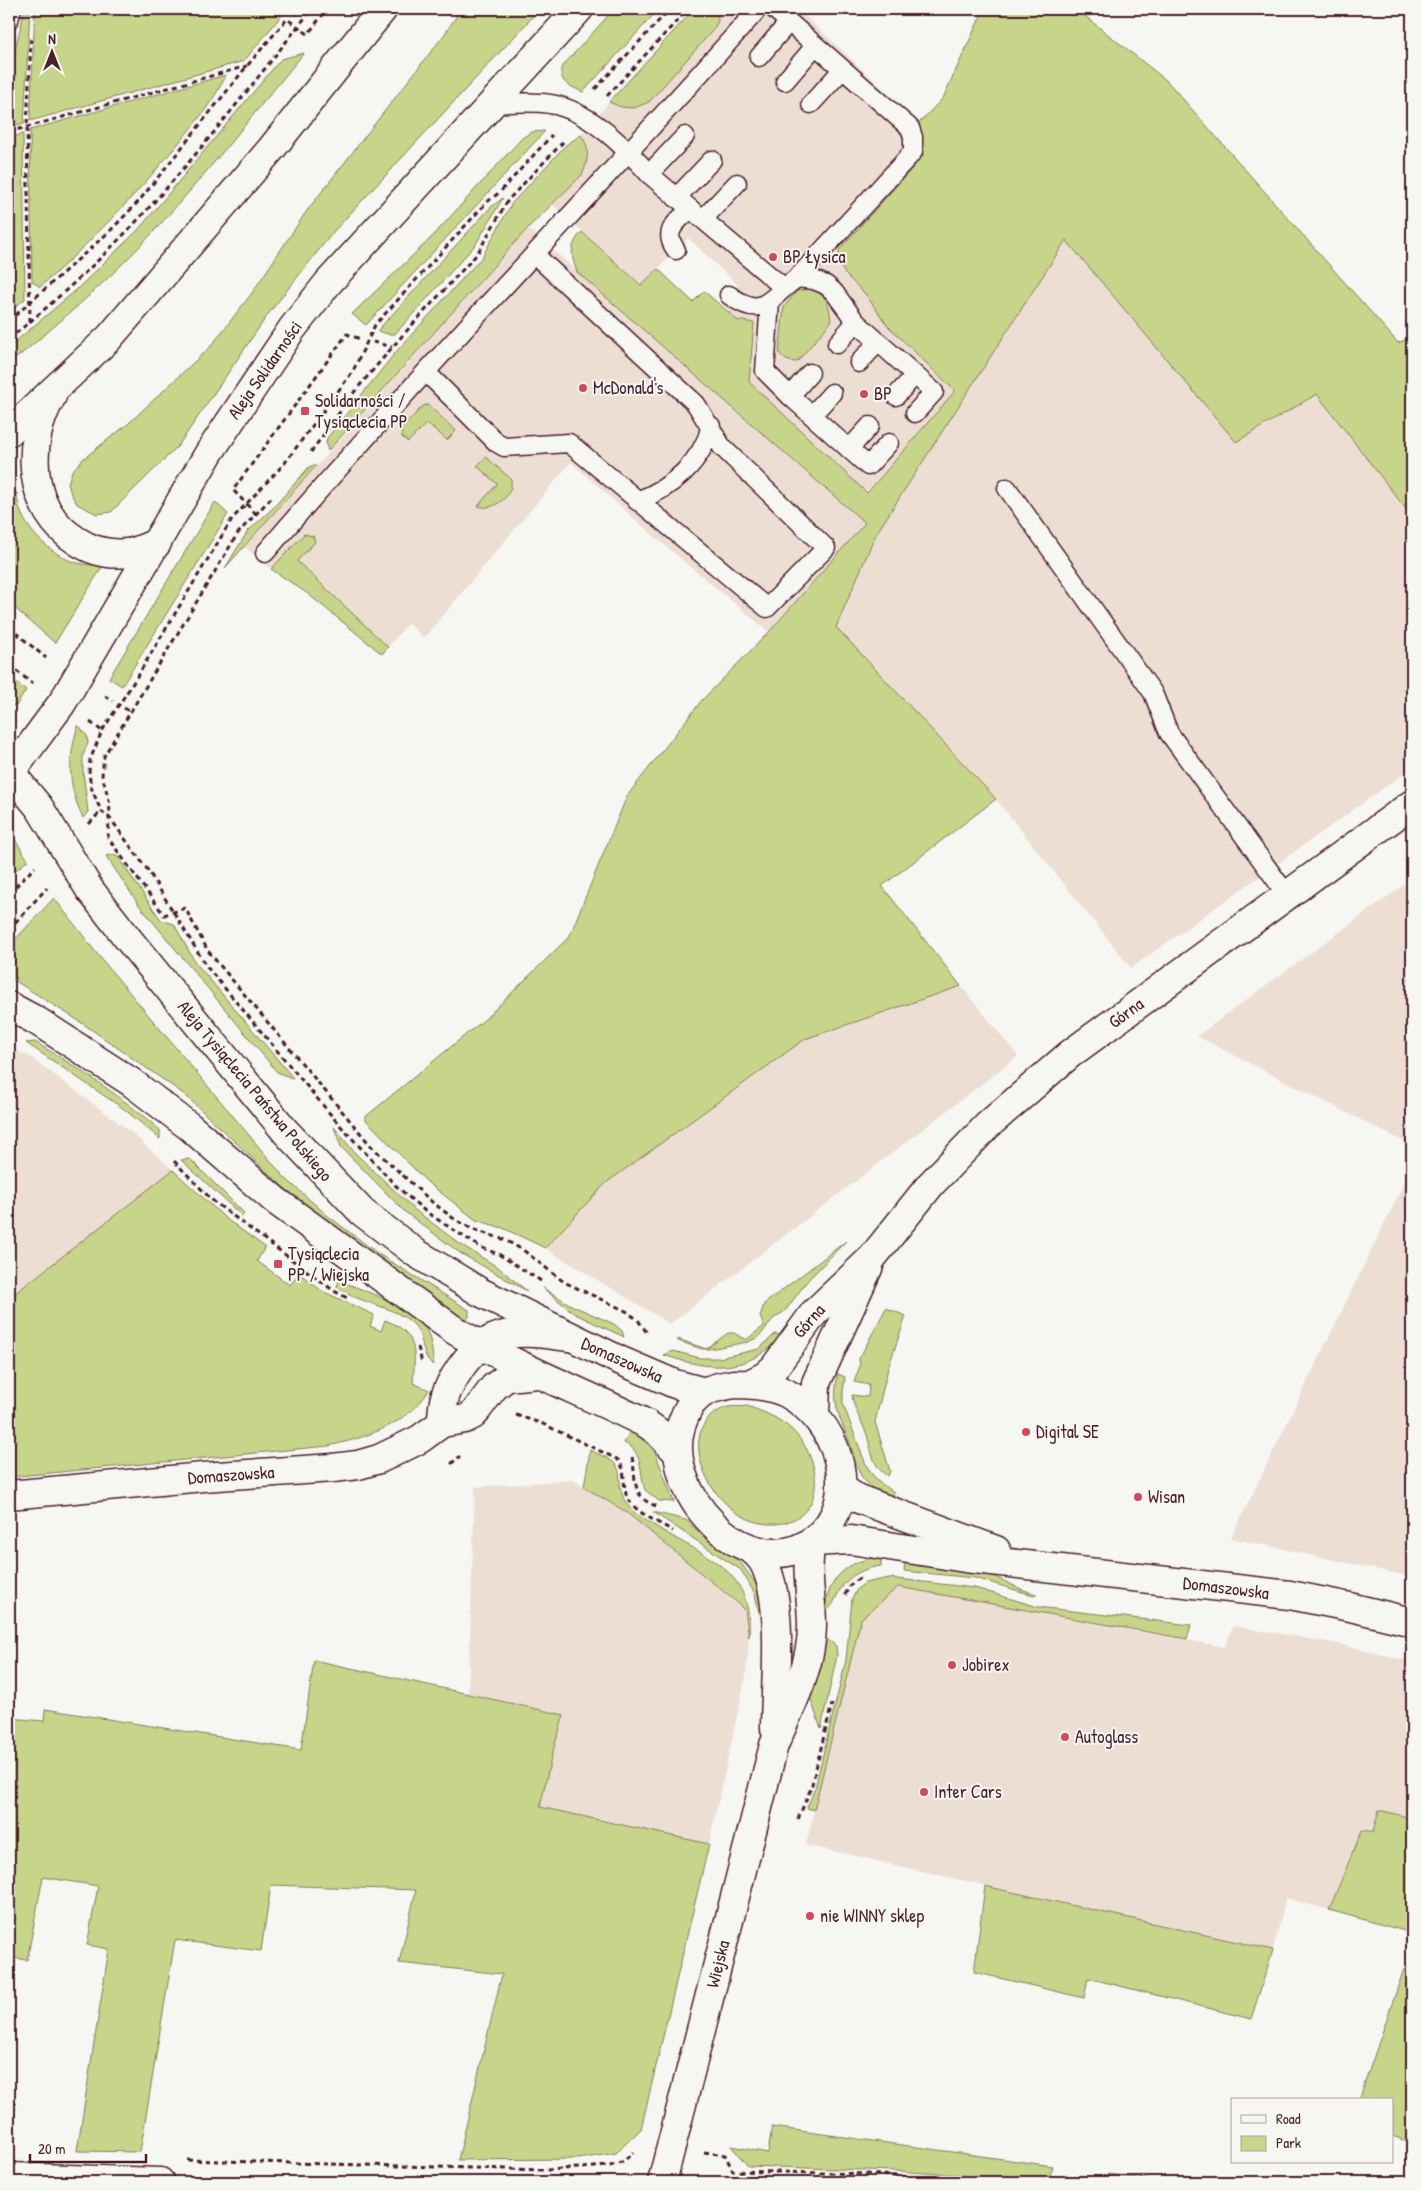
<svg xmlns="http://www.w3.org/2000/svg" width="1421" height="2191" font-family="'Patrick Hand',sans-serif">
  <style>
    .built { fill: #edded3 }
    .green { fill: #c6d589; stroke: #887a5a }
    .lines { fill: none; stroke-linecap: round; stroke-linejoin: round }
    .lane-casing { stroke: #4a1f2b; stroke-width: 21 }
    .street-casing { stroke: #4a1f2b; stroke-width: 31 }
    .secondary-casing { stroke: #4a1f2b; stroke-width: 31 }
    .primary-casing { stroke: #4a1f2b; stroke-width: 31 }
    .path { stroke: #4a1f2b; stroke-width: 3; stroke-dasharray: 5 4; stroke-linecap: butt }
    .lane { stroke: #f6f6f2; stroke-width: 18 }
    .street { stroke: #f6f6f2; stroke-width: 28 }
    .secondary { stroke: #f6f6f2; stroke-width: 28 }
    .primary { stroke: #f6f6f2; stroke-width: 28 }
    .poi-dot { fill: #d1495b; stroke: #f6f6f2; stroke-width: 2 }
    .labels { text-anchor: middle; stroke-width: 4; stroke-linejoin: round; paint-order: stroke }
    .poi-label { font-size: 18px; fill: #4a1f2b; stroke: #f6f6f2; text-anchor: start }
    .street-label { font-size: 18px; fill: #4a1f2b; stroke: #f6f6f2 }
  </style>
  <rect width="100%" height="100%" fill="#f6f6f2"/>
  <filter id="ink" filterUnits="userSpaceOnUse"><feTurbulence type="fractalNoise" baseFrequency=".02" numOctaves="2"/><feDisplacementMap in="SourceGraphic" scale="10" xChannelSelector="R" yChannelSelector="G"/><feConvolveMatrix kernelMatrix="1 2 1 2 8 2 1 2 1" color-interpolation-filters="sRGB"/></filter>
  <g filter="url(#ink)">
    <g class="built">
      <polygon points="717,9 798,9 919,123 923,137 923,151 915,165 839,250 839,263 845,274 866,295 887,325 955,391 866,493 749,382 754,324 737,320 720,305 738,285 688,238 642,285 552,204 582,175 587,144 581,135 609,102 621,107 718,21"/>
      <polygon points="528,228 865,523 769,632 656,538 571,462 424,638 408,623 388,647 286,554 271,569 245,547"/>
      <polygon points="1066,240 1236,442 1317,394 1412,517 1412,768 1131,968 996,799 836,627 876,534"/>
      <polygon points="1412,879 1412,1146 1197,1036"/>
      <polygon points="961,986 1018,1056 670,1324 545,1248 606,1183 805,1039"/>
      <polygon points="9,1048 29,1056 127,1129 173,1170 9,1298"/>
      <polygon points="1412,1167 1412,1577 1231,1538"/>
      <polygon points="573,1480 626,1512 745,1610 749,1637 746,1675 709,1844 540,1807 552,1754 564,1715 468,1693 475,1487"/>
      <polygon points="898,1587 1225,1647 1233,1626 1339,1644 1412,1662 1412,1795 1407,1817 1373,1832 1362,1830 1329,1910 1286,1898 1273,1950 806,1845 861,1619"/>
    </g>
    <g class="green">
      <polygon points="25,9 30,9 24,123 9,127 9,73"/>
      <polygon points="35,9 303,9 296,16 287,9 244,61 30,121"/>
      <polygon points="461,9 540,9 334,231 269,313 178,446 111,512 97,514 77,504 71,494 68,483 72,471 83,459 128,424 211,346 252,293 306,212 444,35"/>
      <path d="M614 9H659L583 92C570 86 560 84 561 68Z"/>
      <polygon points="694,9 717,9 718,21 713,30 649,102 634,108 621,107 609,102"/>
      <path d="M984 9H1076L1167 81 1398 343 1412 337V517L1317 394 1236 442 1066 240 876 534 836 627 996 799 882 886 961 986 805 1039 606 1183 545 1248 503 1228 476 1220 427 1182 364 1118 485 1019 569 937 627 796 702 700 769 632 865 523 577 272C571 256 569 245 582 232L641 285 658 269 693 302 704 291 737 320 754 323 749 382 867 493 955 391 887 325 866 295 845 274 839 263V250L915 165C924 149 924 140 919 123L943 98Z"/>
      <path d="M304 53C251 117 200 182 144 242 102 286 56 326 9 364V347L75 291 139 229 281 59Z"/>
      <path d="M226 75C214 101 196 122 178 144 135 196 90 243 40 287L32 281 30 130Z"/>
      <polygon points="545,131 366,325 352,314 431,238 522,138 532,132"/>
      <polygon points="23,134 25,299 9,312 9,138"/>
      <path d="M581 135C591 148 588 161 582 175L528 228 328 451 326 443 327 438 395 353 482 257 512 203 566 145Z"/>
      <polygon points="503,198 476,244 395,334 388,334 377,331 491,207"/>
      <path d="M809 289C828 295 829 303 831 322L797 362C788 362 785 360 779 353L784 307 797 291Z"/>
      <polygon points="428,405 456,431 447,440 427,423 408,442 402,437 401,429 423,406"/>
      <path d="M486 457 511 479C514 496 493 512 478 506L497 484 477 466Z"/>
      <polygon points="310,466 316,466 225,568 248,531 273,508"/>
      <path d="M14 492 17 493C17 522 45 550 71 561 81 565 92 564 102 567L55 643 9 603V495Z"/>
      <polygon points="215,502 228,514 122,686 109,678"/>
      <polygon points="304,534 313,536 315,542 297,561 388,647 382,654 308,594 271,569"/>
      <polygon points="9,677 26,690 16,706 12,705 9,701"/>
      <path d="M78 725 87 736 88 743 83 755V771L88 812 83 818C67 784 68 761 78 725Z"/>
      <polygon points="9,837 14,838 28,860 9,876"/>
      <polygon points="113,855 118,857 161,920 174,924 195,962 294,1079 277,1072 139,905 106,856"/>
      <polygon points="54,898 98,955 284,1177 328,1216 380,1255 469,1310 469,1317 465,1320 462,1319 381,1262 283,1187 185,1095 82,1023 9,977 9,946"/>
      <path d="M35 1042C79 1068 122 1097 160 1130V1139L124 1109 26 1043Z"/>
      <polygon points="334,1127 355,1153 415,1210 460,1244 499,1268 527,1291 460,1253 405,1212 341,1147"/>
      <polygon points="190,1159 244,1213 242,1216 181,1160"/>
      <path d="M173 1170 225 1218 265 1247 257 1261 290 1285 299 1273 322 1291 374 1315 370 1326 381 1331 385 1320C419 1333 415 1352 413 1383L429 1390C409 1424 365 1438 328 1446L9 1477V1298Z"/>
      <polygon points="846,1241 808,1280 785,1311 773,1319 759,1337 748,1342 709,1349 702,1349 678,1341 678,1339 706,1349 728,1333 734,1333 746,1340 764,1326 760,1317 764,1304"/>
      <path d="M339 1280C361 1290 414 1307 425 1327 431 1337 433 1353 433 1365 421 1356 424 1339 416 1327 403 1311 376 1306 357 1298 350 1295 343 1290 337 1287Z"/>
      <polygon points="543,1288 571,1305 614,1324 622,1331 624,1337 575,1314"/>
      <path d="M886 1308 906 1316 888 1368 875 1422 890 1471 888 1476C873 1468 871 1450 867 1435 862 1421 854 1411 852 1395L868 1397 869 1385 854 1382 860 1366 859 1359Z"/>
      <path d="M775 1334 782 1335C749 1374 709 1371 664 1355L673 1351 700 1358H719L759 1349Z"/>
      <path d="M838 1374 845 1377 843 1392V1404L866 1465 877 1481 894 1492 893 1499C881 1495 869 1487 862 1477 856 1468 854 1455 850 1444 840 1417 831 1405 838 1374Z"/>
      <path d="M747 1406C764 1412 780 1418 793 1431 823 1460 828 1520 775 1524 714 1528 665 1425 728 1407 733 1406 741 1407 747 1406Z"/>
      <path d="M631 1429 648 1441 655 1452 674 1502 659 1501 645 1490C639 1472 644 1451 624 1443Z"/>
      <path d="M590 1450C597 1454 611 1458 616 1465 624 1476 614 1492 632 1510 639 1518 651 1523 660 1529 710 1560 753 1569 749 1637L745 1610 740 1605 626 1512 584 1487Z"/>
      <polygon points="653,1512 686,1520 704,1537 740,1562 757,1585 763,1612 759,1613 755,1594 741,1570"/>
      <path d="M879 1557 881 1558V1566C864 1568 849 1575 840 1590 835 1599 833 1607 824 1613 828 1578 846 1561 879 1557Z"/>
      <polygon points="905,1563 989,1574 1021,1589 1036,1594 1036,1596 975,1578 904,1571"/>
      <polygon points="889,1578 975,1588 1038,1607 1191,1625 1187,1639 898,1587 861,1619 814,1810 807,1808 815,1788 846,1660 852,1599 857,1589 865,1583"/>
      <polygon points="823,1636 836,1646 837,1655 821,1729 810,1697"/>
      <polygon points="314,1660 564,1715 552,1754 540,1807 709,1844 641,2129 616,2153 578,2159 458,2160 502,1974 399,1963 416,1890 271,1885 261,1951 175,1940 140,2152 77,2151 109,1949 87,1945 98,1886 43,1877 27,1960 9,1957 9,1718 44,1721 45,1709 301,1750"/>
      <polygon points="1412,1795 1412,1933 1329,1910 1362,1830 1373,1832 1379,1810 1407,1817"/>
      <polygon points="985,1886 1273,1950 1251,2019 1088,1978 1084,1998 974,1972"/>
      <polygon points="1404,1969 1412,1972 1412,2143 1392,2136 1392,2100 1359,2100"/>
      <polygon points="772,2127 1053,2166 1048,2182 1005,2182 958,2175 893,2171 748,2166 731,2146 768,2153"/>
      <polygon points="1108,2174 1167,2182 1106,2182"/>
    </g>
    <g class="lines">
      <g class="lane-casing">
        <g id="lane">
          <polyline points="9,20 12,9"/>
          <polyline points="759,57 789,22"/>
          <polyline points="785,81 815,46"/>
          <path d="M492 104C511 103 531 101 550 104 587 109 625 147 649 174L685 136"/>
          <polyline points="811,104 842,70"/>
          <polyline points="649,174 783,287"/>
          <polyline points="676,198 712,160"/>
          <polyline points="703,219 737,183"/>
          <path d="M676 250C662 231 676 223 690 209"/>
          <polyline points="797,278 814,280 826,285 834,292 856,322 934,392 915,413"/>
          <path d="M729 295C764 321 769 297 797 278L913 152V137L910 128 774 9"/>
          <polyline points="770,302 765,371 790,396 868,466 889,443"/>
          <polyline points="837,344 856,322"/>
          <polyline points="859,363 878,342"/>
          <polyline points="427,373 497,443 504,447 569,443 767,608 826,548 722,447 696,404 535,255"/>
          <polyline points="790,396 810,373"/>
          <polyline points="896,396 915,375"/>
          <polyline points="812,415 832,393"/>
          <polyline points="849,449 870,426"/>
          <polyline points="1007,488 1153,693 1169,733 1287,895"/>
          <path d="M637 501C672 488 702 462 711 426"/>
          <path d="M265 553C424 367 596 192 758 9"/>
        </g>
      </g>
      <g class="street-casing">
        <g id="street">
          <polyline points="749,1384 765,1376 774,1368 814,1313 872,1258 931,1184 988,1125 1070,1054 1412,804"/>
          <polyline points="815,1415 816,1383 869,1266"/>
          <path d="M442 1423C442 1399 446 1390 459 1370 488 1326 521 1330 568 1337"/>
          <polyline points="9,1495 203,1477 333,1468 358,1465 379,1459 402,1448 420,1439 442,1423 465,1419 473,1415 494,1387 507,1377 538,1374"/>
          <path d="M751 1549C755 1552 759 1556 762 1560 785 1597 775 1684 775 1729"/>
          <polyline points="9,2177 160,2182"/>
          <path d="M662 2182 774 1745C790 1708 812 1667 812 1626 812 1596 805 1572 811 1542"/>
        </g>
      </g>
      <g class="secondary-casing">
        <g id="secondary">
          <polyline points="9,771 39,807 90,890 129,940 286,1132 362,1212 416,1253 480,1292 619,1360 675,1384 705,1392"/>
          <path d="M9 1006 37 1021 131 1082 190 1127 276 1201 454 1330C516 1367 583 1392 647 1424L658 1432 677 1452"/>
          <path d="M734 1384C751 1384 770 1385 786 1393 836 1418 865 1497 816 1538 750 1592 653 1488 684 1418 688 1407 694 1398 705 1392 713 1387 724 1386 734 1384Z"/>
          <polyline points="841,1484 847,1492 856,1498 996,1550"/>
          <polyline points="811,1542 851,1540 965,1558 1290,1595 1350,1607 1412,1622"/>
        </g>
      </g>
      <g class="primary-casing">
        <g id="primary">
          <path d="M52 396C24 443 28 511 77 541 92 551 110 555 128 553 137 552 148 546 157 543"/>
          <polyline points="9,432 109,338 272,148 383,9"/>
          <polyline points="9,775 62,703 209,453 292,329 328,283 579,9"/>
        </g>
      </g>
      <g class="path">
        <polyline points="595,89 670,9"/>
        <polyline points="607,96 688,9"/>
        <polyline points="9,132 247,66"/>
        <polyline points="9,321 111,230 139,201 247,66 287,19 308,34 327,9"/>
        <polyline points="30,322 27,127 31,39"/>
        <path d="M9 339C52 304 94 266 132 226 197 157 254 82 312 9"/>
        <polyline points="373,342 392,347"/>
        <polyline points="311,452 355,391 402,336 477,254 508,200 565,140"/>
        <polyline points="271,498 238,533 104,756 102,775 110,804 108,838 164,915 185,908 208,951 372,1147 432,1202 453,1218 472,1229 505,1240 523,1250 564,1282 626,1311 638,1320 648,1334"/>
        <polyline points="256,514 233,490 347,334 360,339"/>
        <polyline points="9,627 46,658"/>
        <polyline points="9,665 33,684"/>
        <polyline points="105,696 113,701"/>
        <polyline points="124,708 129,711"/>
        <polyline points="90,722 102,731"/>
        <polyline points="89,824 101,811"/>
        <polyline points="9,893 35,867"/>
        <polyline points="9,929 47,888"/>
        <polyline points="174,1161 213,1201 334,1291 349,1299"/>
        <polyline points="541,1281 500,1255 480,1247 426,1212 395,1185 337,1122 207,967 149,872 110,818 101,811 91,787 89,773 90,760 102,731 135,680 232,519 284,464 353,371 375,325 487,202 500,192 552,135"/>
        <polyline points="418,1347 422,1363"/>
        <path d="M516 1415 543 1424 617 1459C628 1469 621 1486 628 1499 636 1513 660 1523 673 1531"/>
        <path d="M632 1457C637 1480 630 1499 660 1507"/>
        <polyline points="451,1464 460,1456"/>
        <polyline points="845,1595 850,1585 861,1577"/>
        <polyline points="798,1819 811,1788 832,1704"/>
        <polyline points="704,2152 725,2155 733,2171 869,2174 971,2182"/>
        <polyline points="187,2160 547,2170 610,2166 624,2161 633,2152"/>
      </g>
      <use href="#lane" class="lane"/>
      <use href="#street" class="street"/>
      <use href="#secondary" class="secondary"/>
      <use href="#primary" class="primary"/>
    </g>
  </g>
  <g class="poi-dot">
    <circle cx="773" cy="257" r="5"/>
    <circle cx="583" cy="388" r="5"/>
    <circle cx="864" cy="394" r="5"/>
    <rect x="300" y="406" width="10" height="10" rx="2.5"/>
    <rect x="273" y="1259" width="10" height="10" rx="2.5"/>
    <circle cx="1026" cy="1432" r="5"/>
    <circle cx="1138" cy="1497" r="5"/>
    <circle cx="952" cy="1665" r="5"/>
    <circle cx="1065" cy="1737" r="5"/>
    <circle cx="924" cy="1792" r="5"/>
    <circle cx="810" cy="1916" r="5"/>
  </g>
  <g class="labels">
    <g class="poi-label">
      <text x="783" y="263">BP Łysica</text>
      <text x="593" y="394">McDonald's</text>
      <text x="874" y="400">BP</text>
      <text x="315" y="407">Solidarności /<tspan x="315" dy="21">Tysiąclecia PP</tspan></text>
      <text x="288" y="1260">Tysiąclecia<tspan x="288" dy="21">PP / Wiejska</tspan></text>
      <text x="1036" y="1438">Digital SE</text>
      <text x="1148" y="1503">Wisan</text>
      <text x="962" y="1671">Jobirex</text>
      <text x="1075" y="1743">Autoglass</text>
      <text x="934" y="1798">Inter Cars</text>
      <text x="820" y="1922">nie WINNY sklep</text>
    </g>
    <g class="street-label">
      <text transform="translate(265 370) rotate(-55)" y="6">Aleja Solidarności</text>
      <text transform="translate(1126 1013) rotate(-36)" y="6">Górna</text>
      <text transform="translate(255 1091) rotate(50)" y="6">Aleja Tysiąclecia Państwa Polskiego</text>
      <text transform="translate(809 1321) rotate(-49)" y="6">Górna</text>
      <text transform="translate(622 1360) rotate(24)" y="6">Domaszowska</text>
      <text transform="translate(231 1475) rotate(-4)" y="6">Domaszowska</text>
      <text transform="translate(1226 1588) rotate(7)" y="6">Domaszowska</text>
      <text transform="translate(718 1964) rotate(-76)" y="6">Wiejska</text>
    </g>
  </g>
  <rect width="1421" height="2191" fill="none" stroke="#f6f6f2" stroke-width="30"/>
  <rect x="15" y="15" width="1391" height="2161" fill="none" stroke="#4a1f2b" stroke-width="2" filter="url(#ink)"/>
  <rect x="1231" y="2098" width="162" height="65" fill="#f6f6f2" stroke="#b1a0a2"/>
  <rect x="1241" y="2115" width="25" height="8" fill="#f6f6f2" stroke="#b1a0a2"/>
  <text x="1276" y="2124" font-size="15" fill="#4a1f2b">Road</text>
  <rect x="1241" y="2136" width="25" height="15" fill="#c6d589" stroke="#b1a0a2"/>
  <text x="1276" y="2148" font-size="15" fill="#4a1f2b">Park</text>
  <g transform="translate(52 52)" stroke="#f6f6f2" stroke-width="4" paint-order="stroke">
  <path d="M0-4L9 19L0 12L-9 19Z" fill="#4a1f2b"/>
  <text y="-8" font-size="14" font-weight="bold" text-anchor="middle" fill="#4a1f2b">N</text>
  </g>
  <path d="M30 2154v8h116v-8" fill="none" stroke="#4a1f2b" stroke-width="2.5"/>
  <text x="38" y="2154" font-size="15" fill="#4a1f2b" stroke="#f6f6f2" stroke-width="4" paint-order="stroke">20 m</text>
</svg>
